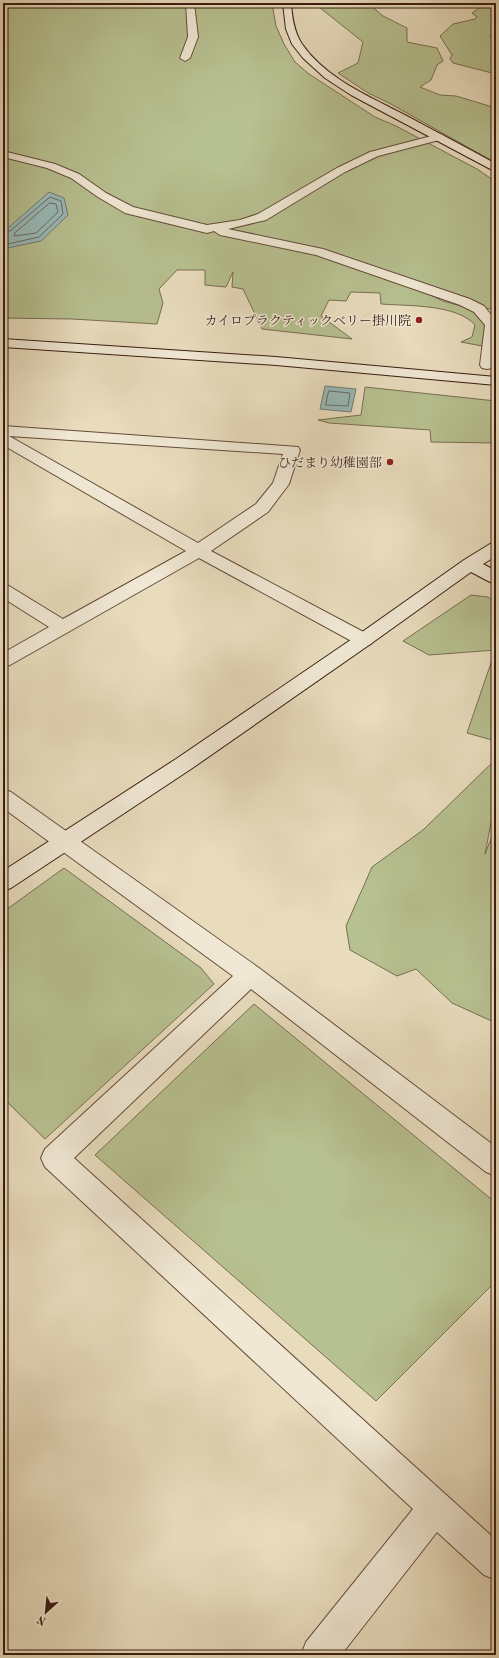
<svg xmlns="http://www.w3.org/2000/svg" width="499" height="1658" font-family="'Old Standard TT','Noto Serif JP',serif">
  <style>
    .green { fill: #b7c090; stroke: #786e50 }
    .water { fill: #99bab8; stroke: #737a74 }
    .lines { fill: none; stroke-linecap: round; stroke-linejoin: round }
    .shore { stroke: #696a64; stroke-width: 1 }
    .street-casing { stroke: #654b3a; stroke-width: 2 }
    .secondary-casing { stroke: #391b0f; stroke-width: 2 }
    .street { fill: #f0e8d4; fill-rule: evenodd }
    .secondary { fill: #f0e8d4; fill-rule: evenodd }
    .poi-dot { fill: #8f2418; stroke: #f0e8d4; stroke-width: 1.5 }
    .labels { text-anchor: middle; stroke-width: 3; stroke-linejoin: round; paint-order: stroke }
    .far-poi-label { font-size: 13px; fill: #391b0f; stroke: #f0e8d4; text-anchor: end }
  </style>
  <rect width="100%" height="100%" fill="#e8dcbd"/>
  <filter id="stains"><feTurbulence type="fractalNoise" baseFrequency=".005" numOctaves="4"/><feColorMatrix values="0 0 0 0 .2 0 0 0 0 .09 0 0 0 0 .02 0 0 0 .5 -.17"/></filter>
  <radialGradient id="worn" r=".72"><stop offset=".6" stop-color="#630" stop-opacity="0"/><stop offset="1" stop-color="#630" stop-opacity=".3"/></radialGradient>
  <g class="green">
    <path d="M3 3H272L276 26 284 44 295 62 309 74 375 117 396 126 477 169 496 182V311L395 278 443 301 468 308 486 317 491 332 482 346 461 342 472 337 475 325C457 304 407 306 381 304L380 293 351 292 346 301 329 300 321 316 352 339 262 329 243 289 232 287 233 272 226 287 205 285V270H177L159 289 163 303 157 324 72 319 3 318V142L5 141H3Z"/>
    <polygon points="310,3 370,3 370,5 383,16 407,28 407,42 437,48 443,61 437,65 431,80 420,87 440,95 456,96 496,108 496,163 389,103 368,93 338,73 358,63 363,42 319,7"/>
    <polygon points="486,3 496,3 496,34 490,36 496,47 496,74 453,63 450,59 452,55 440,36 453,24 475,19 477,17 472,13"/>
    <polygon points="365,387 496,401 496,443 431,442 430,430 329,423 318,420 361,415"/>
    <polygon points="471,595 488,597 496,603 496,650 429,655 403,641"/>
    <polygon points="492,660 496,660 496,741 467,733"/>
    <polygon points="496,759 496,797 485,854 496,826 496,1023 452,1003 416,969 397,976 350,950 346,926 372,867 423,830"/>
    <polygon points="64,868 201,968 214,984 45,1139 3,1098 3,912"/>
    <polygon points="254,1004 496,1203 496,1281 376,1401 95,1155"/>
  </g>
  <g class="water">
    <polygon points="49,192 64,198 68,215 41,241 3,249 3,227 8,228"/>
    <polygon points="325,386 356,389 351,412 320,409"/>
  </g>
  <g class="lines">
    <g class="shore">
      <polygon points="50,203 56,204 58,212 36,233 14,236 15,233"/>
      <polyline points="3,231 10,231 50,197 61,201 63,214 39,237 3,245"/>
      <polygon points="329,391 350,393 348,406 326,405"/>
    </g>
    <g class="street-casing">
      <g id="street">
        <polygon points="186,3 194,3 198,37 190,58 185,61 180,58 188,37"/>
        <polygon points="439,134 443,135 444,137 443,139 378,156 345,172 266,220 228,229 323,249 470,299 484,306 496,321 494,365 492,368 487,369 482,368 480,365 485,325 474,312 460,305 316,255 220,235 214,231 207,233 125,213 98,197 71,178 47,168 3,157 3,153 7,152 55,164 79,174 106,193 133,207 207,225 240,220 258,214 337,168 370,152"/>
        <path d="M3 426 298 447 300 450 289 484 268 512 211 551 371 636 373 640 371 644 364 646 357 644 199 558 10 665 3 667V653L49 627 3 598V585L9 586 63 619 186 551 3 445ZM9 436 283 454 273 483 256 504 198 543Z"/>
        <polygon points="3,789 11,792 259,968 496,1147 496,1176 486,1172 251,989 74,1158 496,1540 496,1580 484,1575 437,1532 341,1655 301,1655 306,1642 413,1509 45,1167 41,1158 45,1149 233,976 3,808"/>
      </g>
    </g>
    <g class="secondary-casing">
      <g id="secondary">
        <path d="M283 3H291C292 17 294 32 302 44 325 77 364 94 399 112 431 129 464 146 496 164V172L351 95 325 78 303 58 292 44 286 29Z"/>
        <polygon points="3,339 276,357 496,377 496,385 276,365 3,347"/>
        <polygon points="496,543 496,556 483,564 496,571 496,583 490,582 471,572 369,645 191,769 11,888 3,891 3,871 176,759 355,637 464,560 490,544"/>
      </g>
    </g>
    <use href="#street" class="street"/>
    <use href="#secondary" class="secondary"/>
  </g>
  <g class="poi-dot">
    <circle cx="419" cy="320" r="4"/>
    <circle cx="390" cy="462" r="4"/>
  </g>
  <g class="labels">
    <g class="far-poi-label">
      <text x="411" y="325">カイロプラクティックベリー掛川院</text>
      <text x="382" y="467">ひだまり幼稚園部</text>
    </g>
  </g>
  <rect width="499" height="1658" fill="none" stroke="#e8dcbd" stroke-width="16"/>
  <rect x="4" y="4" width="491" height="1650" fill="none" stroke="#391b0f" stroke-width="2"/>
  <rect x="8" y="8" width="483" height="1642" fill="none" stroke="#391b0f"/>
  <g transform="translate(46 1612) rotate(207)" stroke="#f0e8d4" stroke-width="3" paint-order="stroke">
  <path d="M0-3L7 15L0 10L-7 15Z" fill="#391b0f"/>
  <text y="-6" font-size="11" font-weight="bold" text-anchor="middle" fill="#391b0f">N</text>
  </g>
  <rect width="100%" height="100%" filter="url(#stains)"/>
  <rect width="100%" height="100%" fill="url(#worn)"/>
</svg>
